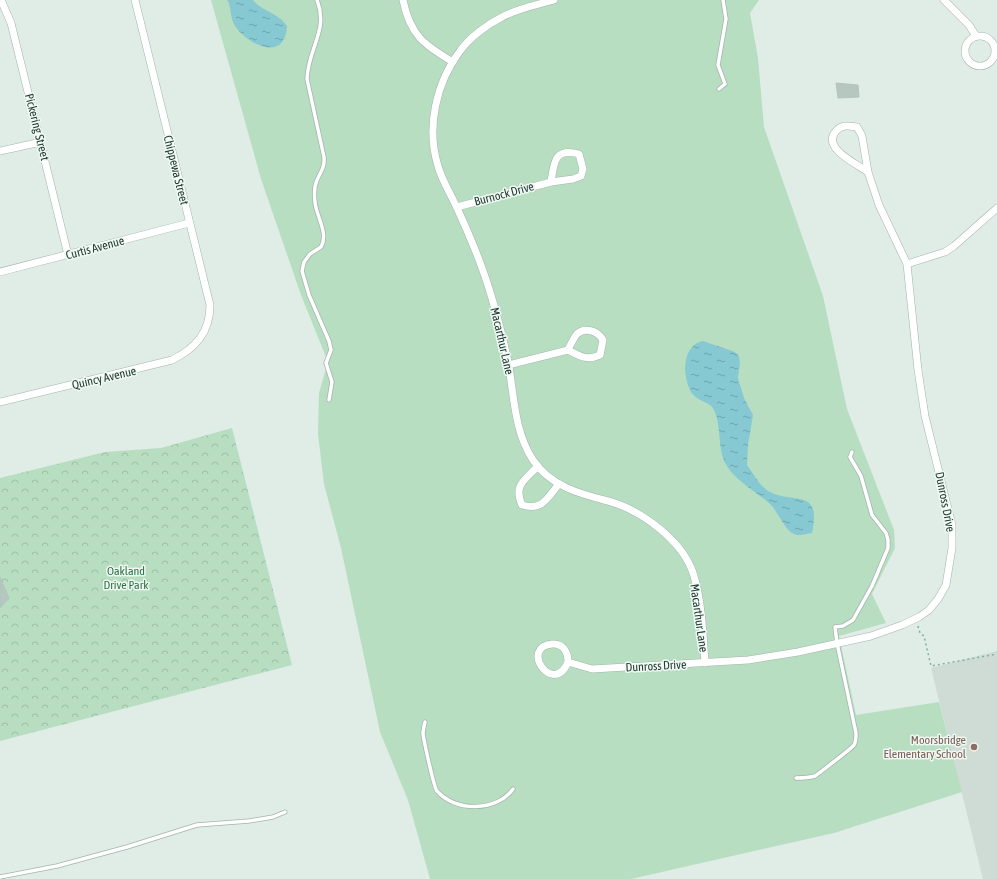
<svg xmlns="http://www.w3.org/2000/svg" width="997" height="879" font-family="'Asap Condensed',sans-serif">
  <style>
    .built { fill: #cedcd5 }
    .grass { fill: #b8dec1 }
    .park { fill: url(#park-crowns) }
    .water { fill: url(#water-ripples) }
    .building { fill: #b5c7bf; stroke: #b2c6bd }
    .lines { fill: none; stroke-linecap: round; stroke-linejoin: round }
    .lane-casing { stroke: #a3b4ad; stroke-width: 5 }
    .street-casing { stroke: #a3b4ad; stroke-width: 8 }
    .path { stroke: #7fb1a0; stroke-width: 1.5; stroke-dasharray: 2 3; stroke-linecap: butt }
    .lane { stroke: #fff; stroke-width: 3.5 }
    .street { stroke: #fff; stroke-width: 7 }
    .education-dot { fill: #8d6e63; stroke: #f1f8f4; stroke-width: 1.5 }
    .labels { text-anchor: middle; stroke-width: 3; stroke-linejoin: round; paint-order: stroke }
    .street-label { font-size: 12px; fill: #203d34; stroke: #f1f8f4 }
    .park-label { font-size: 12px; fill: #297544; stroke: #f1f8f4 }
    .education-label { font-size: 12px; fill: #785e54; stroke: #f1f8f4; text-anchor: end }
  </style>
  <defs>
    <pattern id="park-crowns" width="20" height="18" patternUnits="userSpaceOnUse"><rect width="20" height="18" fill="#b8dec1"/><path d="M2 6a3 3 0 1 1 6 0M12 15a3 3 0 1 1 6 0" fill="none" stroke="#9ebfa6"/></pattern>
    <pattern id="water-ripples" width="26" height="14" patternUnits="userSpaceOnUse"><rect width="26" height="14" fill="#86c9d3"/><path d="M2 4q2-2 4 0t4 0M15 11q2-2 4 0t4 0" fill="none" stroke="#6da4ac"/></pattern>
  </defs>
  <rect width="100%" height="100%" fill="#e0ece6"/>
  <polygon class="built" points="997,651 997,879 983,879 931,668"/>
  <polygon class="grass" points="211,0 759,0 750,13 758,58 764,127 823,296 847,409 894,530 895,548 872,594 886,623 839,636 856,715 939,702 962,792 834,833 631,879 430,879 408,800 380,732 341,548 324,484 318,434 319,393 328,362 301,295 261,179"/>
  <polygon class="park" points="232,428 292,665 0,741 0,478 105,452 161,448"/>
  <g class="water">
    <path d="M227 0H253C263 12 279 13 287 26 285 63 248 45 235 26 229 16 232 6 227 0Z"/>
    <path d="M703 341 735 352 739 356 740 363 738 378 744 398 753 415 748 445 747 465C754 474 759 485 768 491 792 505 822 486 812 533 805 534 798 537 792 533 785 529 778 513 772 506 756 490 731 480 723 458 718 443 721 425 714 410 710 401 697 402 691 392 682 376 682 345 703 341Z"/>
  </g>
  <g class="building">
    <polygon points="836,83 858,85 859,97 838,98"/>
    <polygon points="0,577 9,598 0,608"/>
  </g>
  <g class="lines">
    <g class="lane-casing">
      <g id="lane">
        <path d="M317 0C329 30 308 48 307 79L324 157C325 167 321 171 317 180 314 187 314 194 315 202 316 216 329 233 321 247L310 254 304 262 302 271 309 295 329 341 331 350 326 363 332 382 329 400"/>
        <polyline points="719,89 725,84 718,65 726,19 723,0"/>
        <path d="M425 722C424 726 423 730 423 734 424 741 434 788 437 791 455 812 497 812 513 789"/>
        <path d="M796 778C803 778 808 778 815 776 818 774 852 748 854 745 856 742 856 737 856 733L837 643 835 627 843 626 853 620 872 586 888 548V540L886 533 872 515 861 476 850 457 852 452"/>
        <polyline points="0,877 57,866 127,847 197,825 249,821 273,817 285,812"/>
      </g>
    </g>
    <g class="street-casing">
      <g id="street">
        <polyline points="1,0 11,23 68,255"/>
        <path d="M403 0C410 35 424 45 453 62"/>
        <path d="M554 0C537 5 519 8 502 17 488 24 470 37 460 51 436 83 426 128 438 166 442 181 451 194 457 208 471 238 484 270 493 302 499 323 505 346 509 367 514 398 515 433 533 460 550 486 580 494 608 501 641 510 684 541 694 576 702 604 703 634 705 663"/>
        <polyline points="944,0 969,25 976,36"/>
        <circle cx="980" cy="51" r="15"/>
        <polyline points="0,151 41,142"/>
        <path d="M457 207 551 182 573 179 581 176 583 169 579 154C554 147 554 163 551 182"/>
        <polyline points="907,264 945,252 954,246 997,208"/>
        <polyline points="0,272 189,223"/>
        <path d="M508 365 568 350C580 356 587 361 600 355L603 340C598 331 584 326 576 335 573 340 570 345 568 350"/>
        <path d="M0 402 172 360C196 348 210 332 210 305L135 0"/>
        <path d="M538 466C525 480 513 485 522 505 543 511 547 498 559 484"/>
        <path d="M568 662C568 652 563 643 552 644 519 647 553 697 568 662L592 669 748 660 798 652 871 636 902 625 919 617 929 610 938 599 946 585 952 548V525L925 416 918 370 907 264 879 205 868 172 862 136 857 127C850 126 842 124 836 131 821 148 857 164 868 172"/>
      </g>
    </g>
    <polyline class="path" points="918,626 920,633 924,636 931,666 997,654"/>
    <use href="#lane" class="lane"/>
    <use href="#street" class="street"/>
  </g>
  <circle class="education-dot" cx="974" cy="747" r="4"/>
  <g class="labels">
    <g class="street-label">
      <text transform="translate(37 127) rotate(76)" y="4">Pickering Street</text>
      <text transform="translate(176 170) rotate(76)" y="4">Chippewa Street</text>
      <text transform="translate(504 194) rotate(-15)" y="4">Burnock Drive</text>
      <text transform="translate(95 248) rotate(-15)" y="4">Curtis Avenue</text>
      <text transform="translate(502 341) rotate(77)" y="4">Macarthur Lane</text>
      <text transform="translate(104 378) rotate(-13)" y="4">Quincy Avenue</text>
      <text transform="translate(945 502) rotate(79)" y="4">Dunross Drive</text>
      <text transform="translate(699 618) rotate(82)" y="4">Macarthur Lane</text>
      <text transform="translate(656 666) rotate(-3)" y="4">Dunross Drive</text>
    </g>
    <g class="park-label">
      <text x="126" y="575">Oakland<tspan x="126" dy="14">Drive Park</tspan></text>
    </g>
    <g class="education-label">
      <text x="966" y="744">Moorsbridge<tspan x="966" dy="14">Elementary School</tspan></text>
    </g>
  </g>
</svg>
